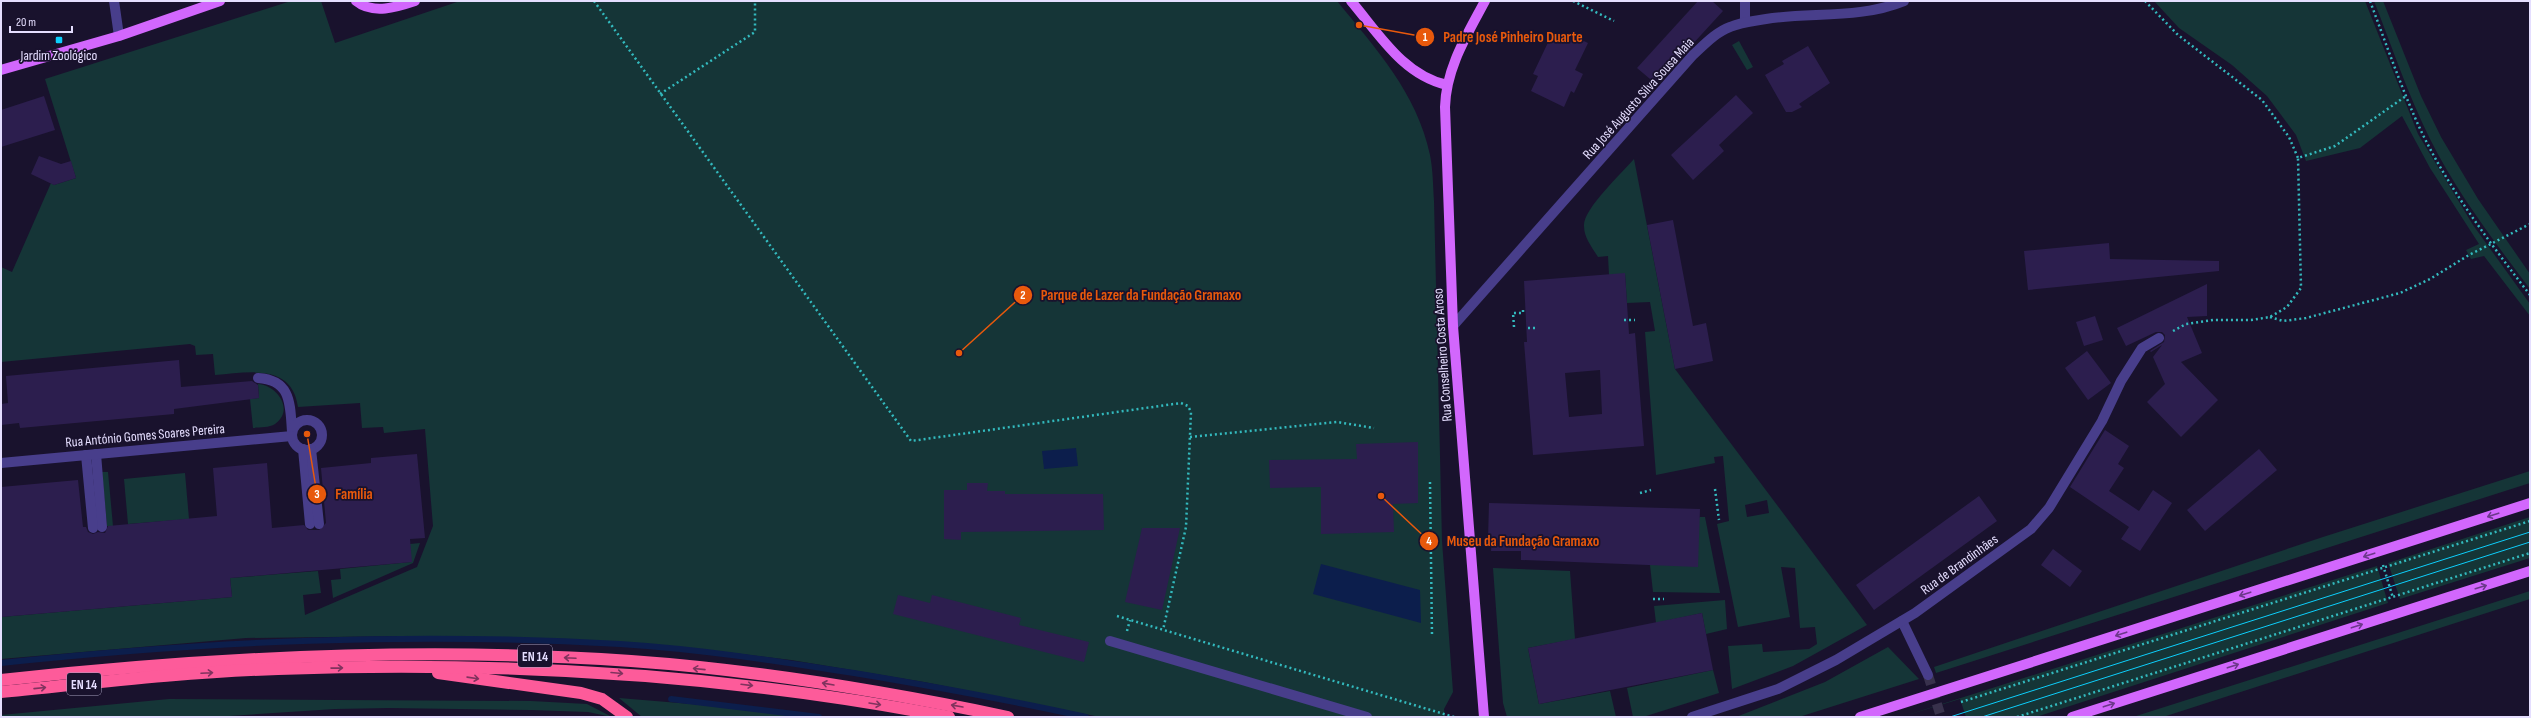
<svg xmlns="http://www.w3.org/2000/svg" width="2531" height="718" font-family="'Sofia Sans Condensed',sans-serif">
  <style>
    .green { fill: #153537; fill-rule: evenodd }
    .water { fill: #0c1e4c }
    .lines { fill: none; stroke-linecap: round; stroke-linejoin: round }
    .stream { stroke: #0c1e4c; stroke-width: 6 }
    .building { fill: #2c1e4e; fill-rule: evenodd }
    .minor-tunnel { stroke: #38314c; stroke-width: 10; stroke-dasharray: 10 5; stroke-linecap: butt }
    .path { stroke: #33babe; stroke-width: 2.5; stroke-dasharray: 2 3; stroke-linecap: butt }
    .minor { stroke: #483e8b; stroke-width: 10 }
    .major { stroke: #d267fd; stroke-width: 10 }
    .highway { stroke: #fd5b9a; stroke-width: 12 }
    .tram { stroke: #0dcffc; stroke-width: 1 }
    .path-bridge { stroke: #33babe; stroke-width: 2.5; stroke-dasharray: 2 3; stroke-linecap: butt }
    .oneway { stroke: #6c388b }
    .oneway2 { stroke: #80335e }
    .poi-dot { fill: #0dcffc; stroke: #19122d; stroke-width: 1.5 }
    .labels { text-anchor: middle; stroke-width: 3.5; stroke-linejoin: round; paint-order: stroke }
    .shield { fill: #19122d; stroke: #a8a1c0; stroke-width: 1 }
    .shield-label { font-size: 13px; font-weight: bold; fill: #e5deff }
    .poi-label { font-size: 14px; fill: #e5deff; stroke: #19122d }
    .street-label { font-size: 14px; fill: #e5deff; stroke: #19122d }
    .leader { fill: none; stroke: #e8590c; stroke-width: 1.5 }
    .callout-dot { fill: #e8590c; stroke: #19122d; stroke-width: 1.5 }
    .mark-label { font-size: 12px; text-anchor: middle; font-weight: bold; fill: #fff }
    .callout-label { font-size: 15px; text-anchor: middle; font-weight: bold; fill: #e8590c; stroke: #19122d; stroke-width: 3.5; stroke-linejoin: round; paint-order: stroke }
  </style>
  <rect width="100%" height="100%" fill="#19122d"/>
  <g class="green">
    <path d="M291 1H321L335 43 460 1H1337C1376 49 1417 93 1430 155 1433 170 1433 186 1434 201L1442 541 1453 692 1444 709 1445 717H1100L924 682 791 660 725 652 568 639 404 636 246 638 1 659V617L232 597 230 578 318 571 321 593 303 595 305 615 417 567 433 526 425 429 384 433 383 427 362 428 360 403 298 407C292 362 247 373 215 375L213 354 196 355 195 346 190 344 1 362V267L12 272 51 183 54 185 76 178 45 79Z"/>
    <polygon points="2154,1 2365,1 2418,134 2473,225 2530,304 2530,316 2484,256 2471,259 2466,250 2479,244 2430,168 2402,116 2360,148 2306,161 2296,135 2267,96 2232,65 2179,28"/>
    <path d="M2374 1H2383L2421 96 2441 137 2478 199 2530 274V289C2494 241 2457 193 2430 139 2408 95 2392 47 2374 1Z"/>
    <polygon points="1739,41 1753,67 1747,70 1732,45"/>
    <path d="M1634 159 1675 369 1867 625 1793 666 1732 689 1728 646 1762 644 1763 652 1809 649 1817 644 1815 627 1800 628 1795 568 1781 567 1790 617 1738 627 1717 524 1729 521 1723 456 1714 457 1715 463 1656 475 1645 332 1655 331 1650 302 1627 303 1625 274 1609 275 1608 256 1598 257C1592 247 1584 238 1584 226 1583 209 1622 173 1634 159ZM1767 500 1769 513 1747 517 1745 505Z"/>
    <path d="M258 384C277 385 295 410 275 424 269 428 259 427 253 428L250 399 259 398Z"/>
    <polygon points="2530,471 2530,483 1936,673 1934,667 2323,537"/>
    <polygon points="102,472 108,472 113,526 107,526"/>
    <polygon points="185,473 189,519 128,524 124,479"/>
    <polygon points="1700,517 1705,517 1720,593 1653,592 1650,565"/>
    <polygon points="2530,517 2530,558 2400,599 2388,563"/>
    <polygon points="420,543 413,563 333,598 331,580 341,579 340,569 411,562 410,544"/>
    <polygon points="2377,566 2388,603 2036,717 1966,717 1960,699 1901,717"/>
    <polygon points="1493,568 1570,571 1575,639 1528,648 1539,704 1610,691 1616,717 1507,717 1503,703"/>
    <polygon points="2530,591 2530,599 2163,717 2133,717"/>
    <polygon points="1725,600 1727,629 1706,634 1702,613 1656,623 1654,606"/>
    <polygon points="1888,647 1919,679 1799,717 1736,717 1825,682"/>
    <polygon points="1713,670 1719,693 1643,717 1633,717 1627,688"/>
    <polygon points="619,698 715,706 803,717 642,717"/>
    <polygon points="169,699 531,701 587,704 612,717 588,712 531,710 389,708 335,709 214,717 1,717 1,715"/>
  </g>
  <g class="water">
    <polygon points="1076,448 1078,466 1044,469 1042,451"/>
    <polygon points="1321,564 1420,590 1421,623 1313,594"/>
  </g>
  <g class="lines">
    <g class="stream">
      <path d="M1 663C210 641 410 632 620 644 699 649 777 661 854 673 932 686 1009 700 1086 717"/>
      <polyline points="671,699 819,717"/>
    </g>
  </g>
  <g class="building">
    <polygon points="1698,1 1712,1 1723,11 1656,84 1637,68"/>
    <polygon points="1553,32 1570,39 1571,35 1588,43 1575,70 1583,74 1574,93 1571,91 1564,107 1531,91 1538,76 1533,74"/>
    <polygon points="1808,46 1830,83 1799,104 1802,107 1792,112 1786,112 1765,75 1784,64 1782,61"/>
    <polygon points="1736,95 1753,113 1719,145 1724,151 1693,180 1671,155"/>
    <polygon points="44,96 55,130 1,147 1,110"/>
    <polygon points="39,156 61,164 71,161 76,178 54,185 31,174"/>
    <polygon points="1673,220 1693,326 1706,323 1713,361 1675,369 1647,225"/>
    <polygon points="2109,243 2110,259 2219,261 2219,271 2028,290 2024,251"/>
    <path d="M1625 273 1629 334 1635 333 1644 446 1533 455 1524 342H1527L1524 281ZM1600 370 1602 414 1569 417 1565 373Z"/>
    <polygon points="2207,284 2207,316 2187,317 2202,353 2181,362 2218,400 2181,437 2147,402 2165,384 2153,357 2162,345 2151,352 2150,351 2164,342 2165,335 2162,332 2156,332 2126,346 2117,328"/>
    <polygon points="2095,316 2103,340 2084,346 2076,322"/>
    <polygon points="2087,351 2111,383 2088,400 2065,368"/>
    <polygon points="179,360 181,387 252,381 258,385 259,398 174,409 174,414 20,428 19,423 1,425 1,404 8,403 6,376"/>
    <polygon points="2105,430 2129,446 2118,464 2124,468 2109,491 2139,511 2153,490 2172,503 2140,551 2121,539 2129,527 2070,487"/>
    <polygon points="1418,442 1418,503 1393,504 1394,532 1321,534 1321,487 1270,488 1269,460 1357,459 1356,444"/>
    <polygon points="2259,449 2277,470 2205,531 2187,510"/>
    <polygon points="417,454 425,538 410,539 412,562 230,578 232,597 1,617 1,487 78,480 83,527 86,527 88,532 93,534 98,532 105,533 108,526 217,516 213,468 267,463 272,528 304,525 308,530 319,530 326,523 321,468 371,463 371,458"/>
    <polygon points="967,483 988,483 987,491 1005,491 1005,494 1103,494 1104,530 961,532 961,540 944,539 944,490 967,490"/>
    <polygon points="1979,496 1997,521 1874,610 1856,585"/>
    <polygon points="1489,503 1700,509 1698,567 1521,560 1521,551 1491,551 1492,540 1488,539"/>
    <polygon points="1142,528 1180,528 1162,610 1125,602"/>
    <polygon points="2053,549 2082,571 2070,587 2041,565"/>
    <polygon points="898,595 930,603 932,595 1021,618 1019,625 1089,642 1084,662 893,614"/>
    <polygon points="1702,613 1713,670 1539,704 1528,648"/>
  </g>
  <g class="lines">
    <polyline class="minor-tunnel" points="1928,675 1941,717"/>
    <g class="path">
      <polyline points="594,1 911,441 1181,403 1188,406 1191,412 1186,527 1163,630"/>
      <polyline points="1573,1 1614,21"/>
      <polyline points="2145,1 2178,35 2262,100 2289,137 2298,158"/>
      <path d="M2370 1C2385 41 2399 81 2416 120 2444 183 2488 240 2530 295"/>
      <polyline points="660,94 755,32 755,1"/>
      <polyline points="2270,317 2283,321 2306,318 2400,293 2430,279 2469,255 2530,224"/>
      <polyline points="1624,320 1635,320"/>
      <polyline points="1514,327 1513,313 1523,313 1523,309"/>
      <polyline points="1528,328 1537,328"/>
      <polyline points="2173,331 2186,324 2213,320 2251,320 2270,317 2287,307 2301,288 2298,158 2335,146 2406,96"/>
      <polyline points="1190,437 1337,422 1374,428"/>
      <polyline points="1430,482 1432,636"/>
      <polyline points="1715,489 1719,520"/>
      <polyline points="1640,493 1651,490"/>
      <polyline points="2383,565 2393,598"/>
      <polyline points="1653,599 1664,599"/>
      <polyline points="1117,616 1454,717"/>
      <polyline points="1127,631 1130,620"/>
    </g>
    <g class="minor">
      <polyline points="114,1 119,36"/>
      <polyline points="1745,1 1745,22"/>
      <path d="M1453 326 1693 55C1704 45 1716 32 1730 27 1741 22 1754 21 1766 19 1812 12 1860 19 1904 1"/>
      <path d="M258 378C292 380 290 405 292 432"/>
      <circle cx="307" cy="435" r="15"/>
      <polyline points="303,449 310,524"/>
      <polyline points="311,449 319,524"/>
      <polyline points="96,454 102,527"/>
      <polyline points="86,455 93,528"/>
      <polyline points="1,463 292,436"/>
      <polyline points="1902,621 1928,675"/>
      <polyline points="1110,641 1367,717"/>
      <polyline points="1692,717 1778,689 1836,660 1915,613 2031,529 2049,508 2102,421 2121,381 2142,348 2159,338"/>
    </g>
    <g class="major">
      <path d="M356 1C373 15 397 7 415 1"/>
      <path d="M1351 1C1379 34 1403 75 1447 85"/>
      <polyline points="1,70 119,36 220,1"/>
      <path d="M1484 717 1453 326 1445 107C1446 68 1467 35 1485 1"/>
      <polyline points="1860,717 2530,503"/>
      <polyline points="2072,717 2530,571"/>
    </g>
    <g class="highway">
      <polyline points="438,673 581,693 602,699 627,717"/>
      <path d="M1 680C210 657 421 646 631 661 758 670 884 691 1008 717"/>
      <path d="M1 692C93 683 185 672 278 669 503 661 728 674 949 717"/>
    </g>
    <g class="tram">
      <polyline points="1950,717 2530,532"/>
      <polyline points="1982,717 2530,542"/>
    </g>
    <g class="path-bridge">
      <polyline points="1961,702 2530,521"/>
      <polyline points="2017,717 2530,553"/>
    </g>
  </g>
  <defs><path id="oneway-shaft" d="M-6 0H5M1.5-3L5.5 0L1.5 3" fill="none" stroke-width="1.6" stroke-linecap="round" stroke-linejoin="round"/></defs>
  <g class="oneway">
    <use href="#oneway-shaft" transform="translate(2493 515) rotate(162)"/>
    <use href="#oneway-shaft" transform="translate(2369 555) rotate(162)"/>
    <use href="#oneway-shaft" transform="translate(2481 587) rotate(-17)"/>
    <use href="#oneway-shaft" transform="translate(2245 594) rotate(162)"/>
    <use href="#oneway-shaft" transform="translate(2357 626) rotate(-18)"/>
    <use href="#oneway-shaft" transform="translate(2121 634) rotate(162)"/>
    <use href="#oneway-shaft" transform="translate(2233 666) rotate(-18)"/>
    <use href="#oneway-shaft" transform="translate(2109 705) rotate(-18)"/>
  </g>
  <g class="oneway2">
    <use href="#oneway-shaft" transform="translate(570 658) rotate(-177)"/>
    <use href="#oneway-shaft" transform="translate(337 668) rotate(-1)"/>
    <use href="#oneway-shaft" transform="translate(699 669) rotate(-174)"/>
    <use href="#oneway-shaft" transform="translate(207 673) rotate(-3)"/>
    <use href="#oneway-shaft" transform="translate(617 673) rotate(5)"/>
    <use href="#oneway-shaft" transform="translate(473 678) rotate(8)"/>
    <use href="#oneway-shaft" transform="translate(828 684) rotate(-170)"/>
    <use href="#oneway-shaft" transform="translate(747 685) rotate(7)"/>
    <use href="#oneway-shaft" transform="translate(40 688) rotate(-6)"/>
    <use href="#oneway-shaft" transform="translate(875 704) rotate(9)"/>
    <use href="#oneway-shaft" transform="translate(957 706) rotate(-170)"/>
  </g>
  <rect class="poi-dot" x="55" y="36" width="8" height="8" rx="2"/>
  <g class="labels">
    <g class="shield">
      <rect x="518" y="645" width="34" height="22" rx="3"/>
      <rect x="67" y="673" width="34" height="22" rx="3"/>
    </g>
    <g class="shield-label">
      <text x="535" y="661">EN 14</text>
      <text x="84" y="689">EN 14</text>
    </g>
    <g class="poi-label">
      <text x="59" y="60">Jardim Zoológico</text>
    </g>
    <g class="street-label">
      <text transform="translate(1638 98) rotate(-48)" y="5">Rua José Augusto Silva Sousa Maia</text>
      <text transform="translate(1442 355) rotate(-94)" y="5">Rua Conselheiro Costa Aroso</text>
      <text transform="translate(145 435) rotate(-5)" y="5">Rua António Gomes Soares Pereira</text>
      <text transform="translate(1959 564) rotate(-36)" y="5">Rua de Brandinhães</text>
    </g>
  </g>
  <path class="leader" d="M1359 25L1425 37M959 353L1023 295M307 434L317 494M1381 496L1429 541"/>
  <g class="callout-dot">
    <circle cx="1359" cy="25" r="4"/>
    <circle cx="959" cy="353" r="4"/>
    <circle cx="307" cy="434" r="4"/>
    <circle cx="1381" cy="496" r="4"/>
    <circle cx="1425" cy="37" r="10"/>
    <circle cx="1023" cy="295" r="10"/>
    <circle cx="317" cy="494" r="10"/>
    <circle cx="1429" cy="541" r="10"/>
  </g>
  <g class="mark-label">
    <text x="1425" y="41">1</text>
    <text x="1023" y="299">2</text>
    <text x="317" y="498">3</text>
    <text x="1429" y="545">4</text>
  </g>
  <g class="callout-label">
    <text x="1513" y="42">Padre José Pinheiro Duarte</text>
    <text x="1141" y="300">Parque de Lazer da Fundação Gramaxo</text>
    <text x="354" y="499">Família</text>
    <text x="1523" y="546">Museu da Fundação Gramaxo</text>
  </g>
  <rect width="2531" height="718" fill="none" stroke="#e5deff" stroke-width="4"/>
  <path d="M10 26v6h62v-6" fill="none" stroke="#e5deff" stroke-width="2"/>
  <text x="16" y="26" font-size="12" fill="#e5deff" stroke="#19122d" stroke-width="3" paint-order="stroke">20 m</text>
</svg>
